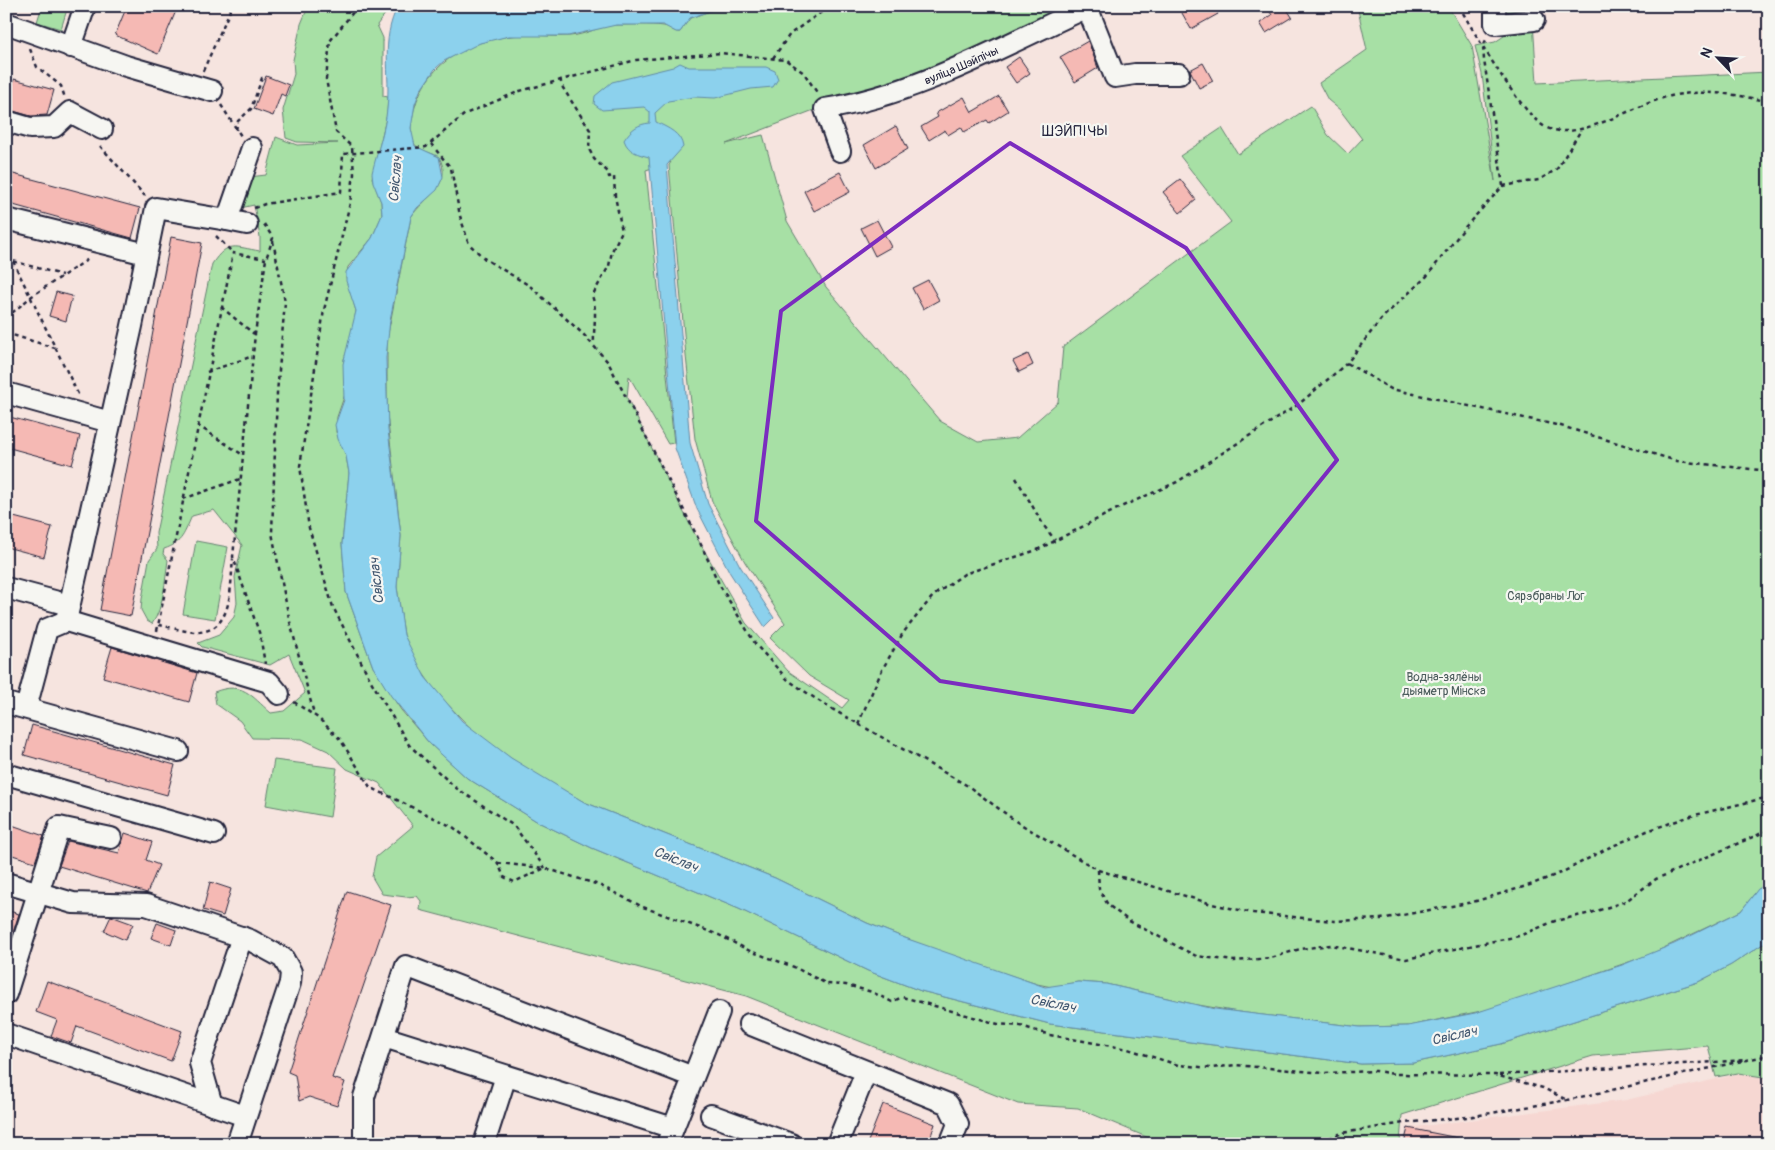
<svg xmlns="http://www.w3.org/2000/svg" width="1775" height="1150" font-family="Pangolin,sans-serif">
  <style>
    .built { fill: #f6d7d2 }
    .green { fill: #a7e0a5; stroke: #648170; fill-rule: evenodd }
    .water { fill: #8cd1ed; stroke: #628ba6 }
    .building { fill: #f5b9b4; stroke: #22223b }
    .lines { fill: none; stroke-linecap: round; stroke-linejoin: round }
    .minor-casing { stroke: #22223b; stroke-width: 24 }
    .path { stroke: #22223b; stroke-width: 2.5; stroke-dasharray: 4 4; stroke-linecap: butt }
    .minor { stroke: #f6f6f2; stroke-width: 20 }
    .marked { fill: none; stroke: #7b2cbf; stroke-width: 4; stroke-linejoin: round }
    .labels { text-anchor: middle; stroke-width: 4.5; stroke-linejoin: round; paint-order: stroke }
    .street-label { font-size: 12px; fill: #22223b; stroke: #f6f6f2 }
    .park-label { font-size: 12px; fill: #4a5b5b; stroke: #f6f6f2 }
    .neighbourhood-label { font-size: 14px; letter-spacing: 1px; fill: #22223b; stroke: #f6f6f2 }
    .water-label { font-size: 14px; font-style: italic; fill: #425770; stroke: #f6f6f2 }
  </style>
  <rect width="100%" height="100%" fill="#f6e4df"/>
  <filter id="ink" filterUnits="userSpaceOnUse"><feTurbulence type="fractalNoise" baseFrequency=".02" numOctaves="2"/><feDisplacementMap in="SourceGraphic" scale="10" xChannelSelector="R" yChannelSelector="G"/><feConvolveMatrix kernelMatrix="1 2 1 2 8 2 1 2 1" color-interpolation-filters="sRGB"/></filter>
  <g filter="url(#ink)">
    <polygon class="built" points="1738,1074 1769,1078 1769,1144 1404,1144 1408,1128 1626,1100"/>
    <g class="green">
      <polygon points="42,6 68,6 61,29 37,22"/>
      <path d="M391 6 377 25 383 38V96L388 97 387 114 372 178 381 202 382 215 372 238 348 267 346 277 356 311 351 339 344 359 345 394 337 417 336 432 346 456 349 473 342 544 346 592 373 667 401 710 429 743 467 778 538 822 592 848 739 909 868 971 921 991 1050 1024 1361 1064 1413 1063 1501 1044 1698 982 1731 965 1769 940V1078L1738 1073 1716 1077 1708 1046 1593 1056 1402 1115 1400 1144H1359L1339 1139 1338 1144H1163L1078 1108 1018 1104 746 996 420 910 421 901 417 896 406 897 382 894 372 877 376 857 413 826 379 783 347 769 328 751 302 739 252 738 240 721 216 704 214 692C243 681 250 695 271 713L284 711 305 693 289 654 270 665 202 647 198 643 219 635 234 617 237 603 235 577 242 545 214 510 192 516C184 533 183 543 164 549L163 554 168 560C165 580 164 607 152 624L147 621 141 610 142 599 149 560 157 549 156 533 212 264C228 240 235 247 260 251V237L254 205 236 209 249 177 266 175 276 137 297 145 338 143 297 142 286 138 283 110 294 74 293 60 301 24 308 7Z"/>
      <path d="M724 6H1076L926 75 850 96 726 144 763 135 787 221 826 287 940 421 978 442 1017 438 1058 402 1063 347 1231 222 1180 156 1222 128 1238 154 1311 106 1328 135 1348 154 1362 139 1340 110 1328 100 1319 83 1367 50 1358 10 1365 6H1448L1472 46 1495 181 1482 74 1475 46 1495 42 1507 34 1504 6H1532L1537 83 1769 72V883L1764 884 1755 893 1741 911 1649 955 1496 1008 1408 1026 1360 1027 1238 1012 1193 1004 1106 984 1078 982 1052 987 1037 984 943 953 867 923 775 878 584 802 528 770 477 735 436 692 416 663 404 635 397 587 401 536 387 414V339L411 217C424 197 454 185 439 157 433 153 425 152 419 148 407 141 411 121 414 110 427 59 476 37 524 35 539 35 555 37 570 36 586 35 601 25 618 25 631 25 650 24 663 26 670 26 673 33 680 32L690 18ZM671 162 669 165 686 356 695 439 712 501 745 562 785 623 770 638 809 676 849 700 842 708 788 671 746 623 693 531 627 398 629 376 668 444 674 443 646 170Z"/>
      <polygon points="196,541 228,547 215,619 183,614"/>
      <polygon points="274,760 337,768 330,817 266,805"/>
    </g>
    <g class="water">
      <path d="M398 6H724L690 18 680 32H676L663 25H616L568 36H509L480 43 444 61 435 69 420 91 415 104 411 128 415 146 439 157 443 177 437 190 417 208 411 217 390 320 386 358 388 430 401 536 397 587 404 635 425 677 462 721 511 758 584 802 775 878 867 923 905 938 1045 987 1078 982 1106 984 1215 1009 1360 1027 1408 1026 1475 1013 1622 965 1674 944 1741 911 1758 889 1769 883V940L1731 965 1698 982 1501 1044 1413 1063 1361 1064 1050 1024 921 991 868 971 739 909 592 848 538 822 467 778 429 743 391 696 373 667 346 592 342 544 349 473 346 456 338 439 335 425 344 400 343 364 356 311 346 281V272L372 238 382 215 381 202 373 182 372 173C377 152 385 130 387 109 391 73 380 40 398 6Z"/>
      <path d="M680 63 689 67H766L775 71 778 79 773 87 751 89 715 98 694 97 668 101 655 113 656 122C668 128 681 133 683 147L667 165 690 443 708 504 740 566 774 618 765 627 730 573 697 509 675 448 649 157C638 154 628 152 624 140 631 129 638 124 650 123V112L644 107 602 110 594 104 595 96 612 82 673 67Z"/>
    </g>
    <g class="building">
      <polygon points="127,6 178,6 158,54 115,35"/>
      <polygon points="1178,6 1214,6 1218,14 1191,29"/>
      <polygon points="1266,6 1285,6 1292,17 1266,33 1260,23 1272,15"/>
      <polygon points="1088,41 1098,68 1075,82 1060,57"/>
      <polygon points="1019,57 1030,73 1016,83 1005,67"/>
      <polygon points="1203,63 1213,81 1199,88 1190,70"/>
      <polygon points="266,76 289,85 285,96 281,94 273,116 254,109"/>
      <polygon points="14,79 54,90 47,115 31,116 6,109"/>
      <polygon points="999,96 1008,111 989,123 987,120 964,132 961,127 948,135 945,130 929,140 921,127 938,117 936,113 964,97 972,112"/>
      <polygon points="896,126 908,149 876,168 864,145"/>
      <polygon points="6,172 140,208 132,238 6,203"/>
      <polygon points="840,172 850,192 814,211 804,191"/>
      <polygon points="1180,179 1196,200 1180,213 1163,192"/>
      <polygon points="877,220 891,247 875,256 861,228"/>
      <polygon points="171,237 202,243 131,616 100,610"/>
      <polygon points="928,280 939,300 923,309 912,288"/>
      <polygon points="56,292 72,296 66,321 49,316"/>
      <polygon points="1028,354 1033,365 1019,372 1013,361"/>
      <polygon points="6,416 80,436 72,465 6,447"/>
      <polygon points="6,515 52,527 44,557 6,547"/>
      <polygon points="112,647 197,673 189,702 103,677"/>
      <polygon points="32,725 175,765 167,795 24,755"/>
      <polygon points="6,823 44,836 35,862 6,853"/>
      <polygon points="125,833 152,842 146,860 159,865 147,893 59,866 68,841 119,853"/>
      <polygon points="210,882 231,889 223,916 203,910"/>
      <polygon points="347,891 391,905 332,1078 345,1082 337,1106 309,1097 299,1101 295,1075 288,1072"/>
      <polygon points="6,910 19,914 6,954"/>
      <polygon points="111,916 133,924 125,940 104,931"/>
      <polygon points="157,923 176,930 171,945 151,938"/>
      <polygon points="47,981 182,1031 171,1061 77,1026 71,1043 51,1036 57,1020 36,1012"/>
      <polygon points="883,1104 935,1124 928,1144 867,1144"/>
      <polygon points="1408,1128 1458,1138 1458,1144 1404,1144"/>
    </g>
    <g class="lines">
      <g class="minor-casing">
        <g id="minor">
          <polyline points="1495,6 1495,24 1534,20"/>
          <polyline points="1087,7 1115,77 1135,74 1179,74"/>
          <polyline points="6,23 126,66 212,91"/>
          <polyline points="71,47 85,6"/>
          <polyline points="6,121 30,128 54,127 70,112 102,129"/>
          <path id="s1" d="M840 151 825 109C919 94 1003 45 1090 6"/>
          <polyline points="6,219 146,254"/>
          <polyline points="227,220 247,224"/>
          <polyline points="6,393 110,422"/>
          <polyline points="6,588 69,605"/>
          <polyline points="66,621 132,326 156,208 227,220 252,148"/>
          <polyline points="6,703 178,751"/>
          <polyline points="26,708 47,629 66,621 269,682 279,694"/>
          <polyline points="6,774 214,834"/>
          <polyline points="6,883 73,903 146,905 250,940 283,958 291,972 290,983 237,1144"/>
          <polyline points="6,994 59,827 111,838"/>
          <polyline points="749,1024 948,1104 958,1124 950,1144"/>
          <polyline points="6,1034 245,1116"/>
          <polyline points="384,1037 673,1128"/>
          <polyline points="212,1105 200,1063 242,937"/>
          <polyline points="711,1115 791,1144"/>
          <polyline points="364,1144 364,1097 406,966 693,1077"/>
          <polyline points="484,1144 506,1076"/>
          <polyline points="667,1144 719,1012"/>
          <polyline points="837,1144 866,1072"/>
        </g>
      </g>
      <g class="path">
        <polyline points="358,6 330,41 326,79 336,132 352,147 354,174 350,203 324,310 300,466 309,528 333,607 371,681 409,745 456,788 514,826 545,868"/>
        <path d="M1459 6C1475 34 1518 108 1542 125 1574 147 1635 103 1671 96 1703 89 1737 94 1769 102"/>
        <polyline points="30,49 37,67 61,86 65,98"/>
        <polyline points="773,58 790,34 830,6"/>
        <polyline points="203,71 232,6"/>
        <path d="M560 79 563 88 590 130 589 149 594 159 608 172 609 177 614 176 615 196 622 231 612 251 609 266 592 296C598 311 593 328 594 344"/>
        <polyline points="221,105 241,136"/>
        <polyline points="236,130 238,121 251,109 262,78 265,79"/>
        <polyline points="431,144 451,168 460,216 469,244 485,259 530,286 583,334 608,362 697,536 719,584 756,645 788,680 825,705 968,786 1017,822 1098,870 1212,904 1253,913 1334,921 1381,919 1473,902 1530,885 1563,872 1608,848 1647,831 1691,816 1769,797"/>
        <polyline points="100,146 145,196"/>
        <polyline points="1503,186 1539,180 1557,169 1581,130"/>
        <polyline points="254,208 265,204 341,192 343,154 426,147 465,114 520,91 636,60 721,53 786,60 804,73 818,94"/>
        <polyline points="264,224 273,238 266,259 255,334 233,557 260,635 265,664"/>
        <polyline points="216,236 233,253"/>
        <polyline points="273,241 285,302 277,393 272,533 289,618 314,714"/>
        <polyline points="6,247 79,396"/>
        <polyline points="6,259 62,275"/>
        <polyline points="221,307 254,334"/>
        <polyline points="6,318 32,296 90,258"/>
        <polyline points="6,333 55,348"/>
        <polyline points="1347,363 1391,389 1561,426 1677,461 1769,471"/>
        <polyline points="207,372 253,356"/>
        <polyline points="197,425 243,455"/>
        <polyline points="1016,478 1044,526 1055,540"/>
        <polyline points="183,499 240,479"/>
        <path d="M159 625C170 627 182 631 194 632 234 634 230 586 233 559"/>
        <polyline points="157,631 233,253 266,259"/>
        <polyline points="294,702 318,718 340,739 370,787 453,827 498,863 504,877 514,882 545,868 599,885 643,907 719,935 750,951 794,967 827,984 846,985 872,992 892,1002 902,997 910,999 998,1024 1021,1026 1050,1035 1128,1049 1178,1065 1211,1068 1235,1065 1324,1073 1376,1071 1394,1074 1495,1075 1543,1088 1567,1100"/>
        <polyline points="858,724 882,670 903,633 933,596 964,574 1037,550 1123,506 1177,482 1299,404 1347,363 1382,318 1427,276 1466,226 1503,186 1484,60 1483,46 1487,38"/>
        <polyline points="498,863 544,868"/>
        <polyline points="1098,870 1099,889 1108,905 1129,921 1196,956 1234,961 1271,958 1300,949 1331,945 1406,959 1519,936 1555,921 1591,913 1626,901 1656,879 1769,830"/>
        <polyline points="1499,1075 1748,1060"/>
        <polyline points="1250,1144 1257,1142 1283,1144"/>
        <polyline points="1314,1144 1342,1133 1404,1123 1468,1117 1567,1100 1769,1055"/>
      </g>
      <use href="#minor" class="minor"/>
    </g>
  </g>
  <path class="marked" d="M1010 143 1186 248 1337 460 1133 712 940 681 756 521 781 311Z"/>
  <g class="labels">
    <g class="street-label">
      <text dy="4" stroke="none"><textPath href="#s1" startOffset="188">вуліца Шэйпічы</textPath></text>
    </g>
    <g class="park-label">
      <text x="1546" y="600">Сярэбраны Лог</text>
      <text x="1444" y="681">Водна-зялёны<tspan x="1444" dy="14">дыяметр Мінска</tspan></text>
    </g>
    <g class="neighbourhood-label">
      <text x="1075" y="136">ШЭЙПІЧЫ</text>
    </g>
    <g class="water-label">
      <text transform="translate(395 179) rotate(-85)" y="5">Свіслач</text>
      <text transform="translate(376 581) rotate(-96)" y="5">Свіслач</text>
      <text transform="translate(676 859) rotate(22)" y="5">Свіслач</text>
      <text transform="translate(1053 1003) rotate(11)" y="5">Свіслач</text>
      <text transform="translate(1454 1035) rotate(-13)" y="5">Свіслач</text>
    </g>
  </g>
  <rect width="1775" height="1150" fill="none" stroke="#f6f6f2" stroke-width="25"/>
  <rect x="12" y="12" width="1750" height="1125" fill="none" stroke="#22223b" stroke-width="2" filter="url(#ink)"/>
  <g transform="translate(1718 58) rotate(295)" stroke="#f6f6f2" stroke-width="4" paint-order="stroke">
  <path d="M0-4L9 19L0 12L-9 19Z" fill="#22223b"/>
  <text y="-8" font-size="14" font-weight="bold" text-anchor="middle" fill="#22223b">N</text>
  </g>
</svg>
